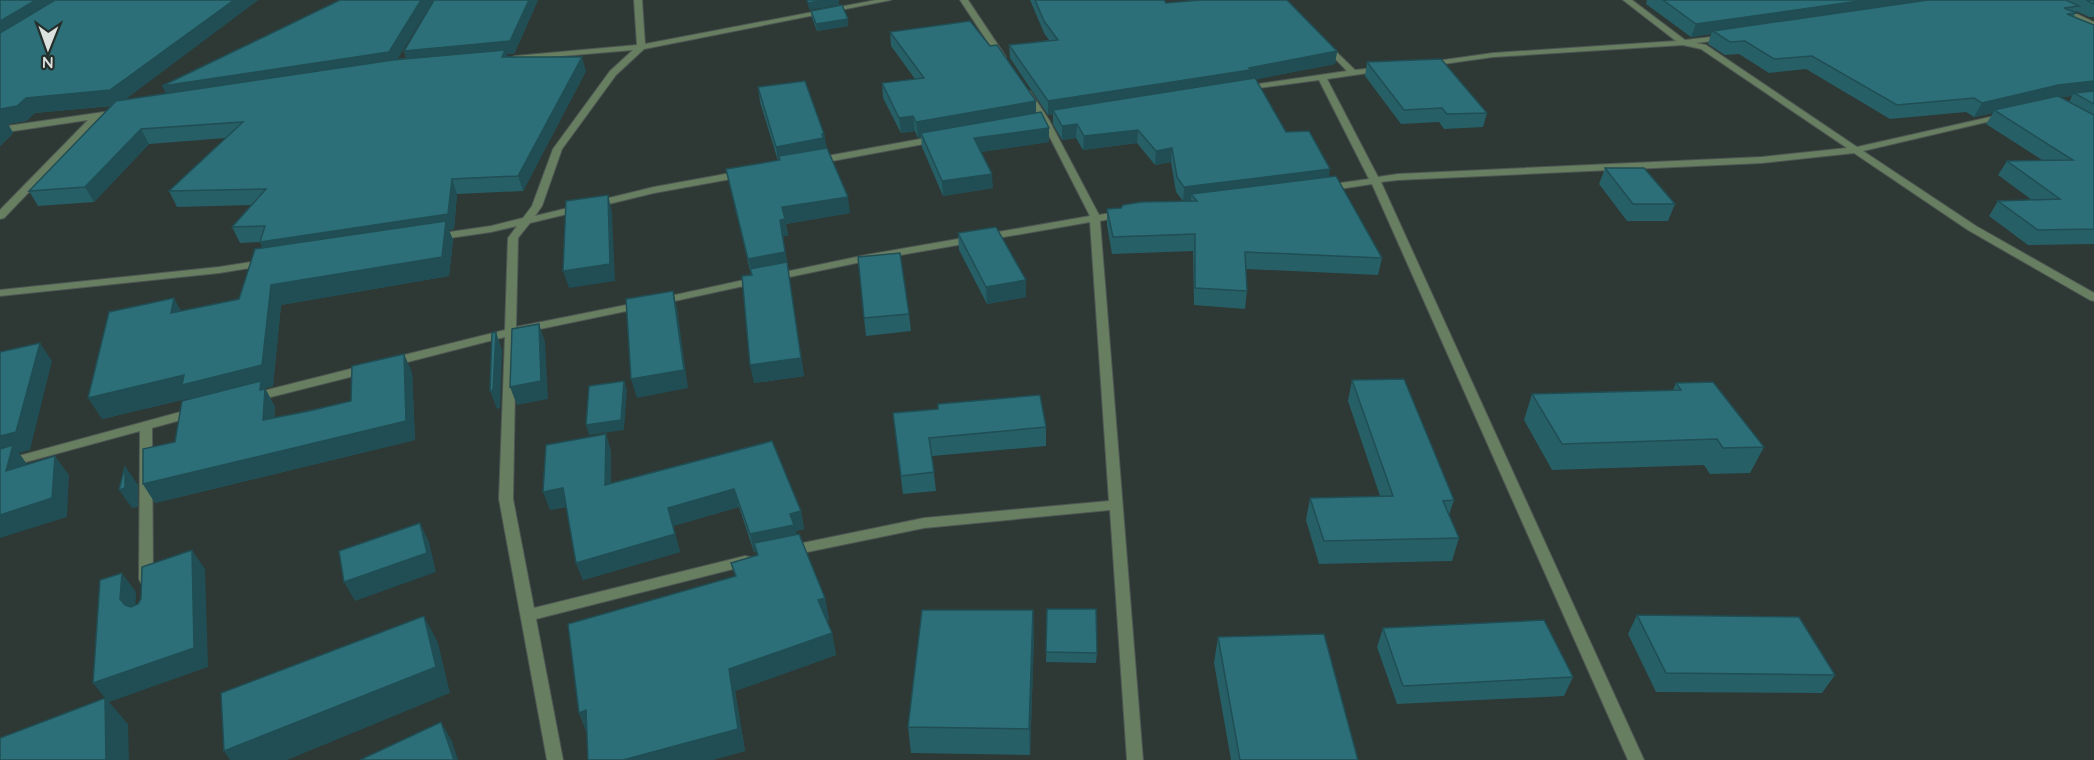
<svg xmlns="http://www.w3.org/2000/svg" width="2094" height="760" font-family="Quicksand,sans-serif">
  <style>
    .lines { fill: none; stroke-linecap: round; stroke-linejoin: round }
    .street-casing { stroke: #4d5753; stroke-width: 2 }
    .street { fill: #687e61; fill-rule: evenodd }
    .wall { fill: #275f67; fill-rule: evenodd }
    .shaded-wall { fill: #204e54 }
    .building { fill: #2d6f78; stroke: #204e54; stroke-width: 1.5 }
  </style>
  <rect width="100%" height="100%" fill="#2e3834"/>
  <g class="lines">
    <g class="street-casing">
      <g id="street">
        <polygon points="634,0 642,0 645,44 876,0 891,0 644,49 616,75 562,149 542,206 535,216 654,187 742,171 747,174 742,177 654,193 530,223 518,238 516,327 641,302 647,305 641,308 516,334 513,499 534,608 745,556 750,557 752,561 750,565 745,566 536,619 563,760 547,760 499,499 505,337 392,366 386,362 388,359 505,330 508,238 517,226 491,232 436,240 431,237 436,234 491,226 523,218 532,206 553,149 610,71 633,50 515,60 511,58 515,56 637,45"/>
        <polygon points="960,0 968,0 1006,57 1005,59 999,59"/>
        <polygon points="1623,0 1632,0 1685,40 1728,35 1728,39 1696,43 1706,45 1857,147 2008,113 2008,117 1863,151 1976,226 2094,293 2094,301 2090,300 1968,230 1854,153 1762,163 1398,180 1381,182 1644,760 1628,760 1372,184 1326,191 1321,188 1326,185 1369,179 1319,80 1244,90 1240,88 1244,86 1347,71 1323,46 1323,42 1326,42 1355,70 1385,67 1386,69 1382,71 1327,79 1378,177 1398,174 1762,157 1847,148 1701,49 1683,45 1493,57 1429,66 1425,64 1429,62 1493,53 1676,41"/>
        <polygon points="2037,0 2047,0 2094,22 2094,27"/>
        <polygon points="1024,91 1030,91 1049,120 1099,215 1121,211 1126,214 1124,216 1100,221 1143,760 1127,760 1110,510 924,528 788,556 783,555 781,551 783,547 788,546 924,518 1109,501 1090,222 866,261 775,280 770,277 775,274 866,255 1090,216 1041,120 1023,93"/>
        <polygon points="118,110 122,113 121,115 100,118 4,218 0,219 0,210 88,120 0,133 0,127"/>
        <polygon points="937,136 940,137 940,141 816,164 811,161 816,158"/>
        <polygon points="265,260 270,263 269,265 219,273 0,296 0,290 219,267"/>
        <polygon points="758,277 763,280 762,282 661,304 656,301 661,298"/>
        <polygon points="366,365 370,366 372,369 370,372 255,401 249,397 251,394"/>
        <polygon points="195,408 201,412 199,415 152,428 153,579 151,583 146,585 141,583 139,579 140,431 0,469 0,461"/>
      </g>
    </g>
    <use href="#street" class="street"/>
  </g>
  <g class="wall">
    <polygon points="0,0 258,0 124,100 166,94 340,0 433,0 397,59 406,58 404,51 434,0 538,0 514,54 507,54 507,57 586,71 523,191 457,194 454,229 449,230 453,240 449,276 281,305 273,386 265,388 275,407 274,418 351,401 412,372 415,440 155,503 143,484 175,442 190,398 102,419 182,311 239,299 263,248 260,242 240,243 232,227 252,205 177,207 169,191 226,138 149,144 94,202 38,206 29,191 112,106 35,113 26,121 8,124 13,133 0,146"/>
    <polygon points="1030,0 1164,0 1166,3 1337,51 1335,64 1256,79 1286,132 1329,177 1382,258 1378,275 1246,269 1247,291 1245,309 1194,305 1193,251 1112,254 1107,225 1107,209 1121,208 1191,201 1191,200 1183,201 1176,192 1171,162 1155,165 1137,143 1083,150 1076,138 1062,140 1053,124 1053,114 1048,115 1010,58 1009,45 1049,40 1044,33"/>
    <path d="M1647 0H2094V17H2089L2076 11 2074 17 2094 25V244L2028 245 1989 216 1998 201 2032 200 1998 175 2007 161 2042 160 1986 124 1993 113 1974 117 1966 112 1890 119 1806 69 1769 73 1739 54 1725 55 1708 44 1711 34 1691 37 1646 4ZM2072 96 2069 102 2061 97Z"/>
    <polygon points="811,11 848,26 817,31 812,18"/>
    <polygon points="890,32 1036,112 1049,128 1049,142 981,152 993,188 943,196 922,147 921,137 918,138 915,131 901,133 883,98 882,83 915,79 891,46"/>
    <polygon points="1367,62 1487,113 1483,127 1444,129 1439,122 1401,124 1365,76"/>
    <polygon points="758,87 824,134 826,148 850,213 786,224 788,236 783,236 804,376 754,383 751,275 726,169 778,161 760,102"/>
    <polygon points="1605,168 1675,204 1668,221 1627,221 1599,184"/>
    <polygon points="958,233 1026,297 987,304 959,250"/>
    <polygon points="909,314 911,331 866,336 864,318"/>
    <polygon points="1352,380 1454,500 1449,515 1459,538 1452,561 1319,564 1306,520 1310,498 1380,496 1348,401"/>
    <polygon points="1676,383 1764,447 1750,473 1710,474 1704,465 1552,470 1524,420 1532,394 1673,390"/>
    <polygon points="1046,427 1046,446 932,456 936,491 903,494 895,432"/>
    <polygon points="606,434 611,452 611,483 772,441 801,511 804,529 796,531 796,534 825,598 829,620 827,621 832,633 836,655 735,691 745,751 712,760 588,760 587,733 579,713 735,576 731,563 757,555 756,551 754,552 739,507 673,526 680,552 583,580 576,563 566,507 550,510"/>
    <polygon points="1047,609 1097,653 1096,663 1046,662"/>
    <polygon points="1033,610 1034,637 1030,755 911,753 908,727"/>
    <polygon points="1637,615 1835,675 1822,693 1656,692 1628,634"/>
    <polygon points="1383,628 1573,677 1564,696 1397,704 1377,647"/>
    <polygon points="1218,637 1358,760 1231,760 1214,663"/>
  </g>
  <g class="shaded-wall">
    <polygon points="36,0 67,0 0,41 0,21"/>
    <polygon points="234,0 258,0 118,105 35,113 26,121 8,124 13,133 0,146 0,109 26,98"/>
    <polygon points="421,0 433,0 394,65 169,99 162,86"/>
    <polygon points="529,0 538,0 514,54 507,54 509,63 408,63 404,51"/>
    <polygon points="826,0 839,0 839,5 809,10 808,3"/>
    <polygon points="1866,0 1947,0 1713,31 1711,34 1691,37 1696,24"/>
    <polygon points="848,19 848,26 817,31 816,24"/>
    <polygon points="1337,51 1335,64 1249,81 1053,110 1053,114 1048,115 1048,101 1249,68"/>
    <polygon points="582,57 586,71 523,191 518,176"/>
    <polygon points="2094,81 2094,93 2074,93 2072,96 2050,99 1994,110 1993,113 1974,117 1982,103 2058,85"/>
    <polygon points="1036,101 1036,116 921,133 921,137 918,138 916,122"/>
    <polygon points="913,116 915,131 901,133 899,118"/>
    <polygon points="1077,124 1076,138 1062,140 1062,126"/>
    <polygon points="1049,128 1049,142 975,153 974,138"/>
    <polygon points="141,129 149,144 94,202 85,187"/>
    <polygon points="1138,130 1137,143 1083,150 1084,136"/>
    <polygon points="824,134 827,149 779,156 780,162 778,162 776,147"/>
    <polygon points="1172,148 1171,162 1155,165 1156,151"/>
    <polygon points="1330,169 1328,183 1191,194 1191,200 1183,201 1184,187"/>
    <polygon points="992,174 993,188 943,196 942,181"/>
    <polygon points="452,179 457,194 454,229 449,230 453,240 449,276 281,305 273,386 265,388 275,407 273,439 195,405 190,398 102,419 88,398 184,375 188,383 268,257 260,242"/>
    <polygon points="608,195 612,212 615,281 569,288 563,271"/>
    <polygon points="848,197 850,213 786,224 788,236 783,236 804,376 754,383 750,365 752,276 748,259 780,220 782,207"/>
    <polygon points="1026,280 1026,297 987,304 986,287"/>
    <polygon points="673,291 677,308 688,388 637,398 631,379"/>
    <polygon points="174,298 185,318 171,313"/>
    <polygon points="539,324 545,342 548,399 517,405 510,387"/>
    <polygon points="496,332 502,350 500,408 497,409 490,391"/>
    <polygon points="40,343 52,361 30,450 19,453 27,464 20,490 6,471 0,453 0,436"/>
    <polygon points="404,354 412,372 415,440 155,503 143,484 406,421"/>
    <polygon points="624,381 627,390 624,430 589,435 586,425"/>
    <polygon points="606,434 611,452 611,503 605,485"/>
    <polygon points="55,456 69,475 67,517 0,538 0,515"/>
    <polygon points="125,466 138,485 138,507 132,508 119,490"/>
    <polygon points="563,488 569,506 550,510 543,492"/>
    <polygon points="734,489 739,507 673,526 680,552 583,580 576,563 668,508"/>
    <polygon points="801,511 804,529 796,531 798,542 754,543 756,551 754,552 750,534 790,514"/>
    <polygon points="420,523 429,542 436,572 355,601 344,582"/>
    <polygon points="192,550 205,569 208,667 109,702 128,724 129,760 106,760 105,698 93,683"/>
    <polygon points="122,573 136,592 135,618 120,599"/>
    <polygon points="825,598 829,620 822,622 818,600"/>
    <polygon points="1033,610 1034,637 1030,755 1029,729"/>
    <polygon points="424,616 438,643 450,693 287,760 230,760 224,751"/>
    <polygon points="832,633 836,655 735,691 745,751 712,760 623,760 729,669"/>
    <polygon points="586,710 588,735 579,713"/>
    <polygon points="441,722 452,741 458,760 454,760"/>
  </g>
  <g class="building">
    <polygon points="0,0 36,0 0,21"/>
    <polygon points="55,0 234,0 110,90 26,98 17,106 0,109 0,33"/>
    <polygon points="340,0 421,0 389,52 162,86"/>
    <polygon points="434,0 529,0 510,41 404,51"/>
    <polygon points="807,0 826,0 808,3"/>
    <polygon points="1035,0 1164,0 1166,3 1201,0 1287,0 1337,51 1249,68 1250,70 1048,101 1009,45 1058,40 1044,21"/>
    <polygon points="1663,0 1866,0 1696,24"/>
    <polygon points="1928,0 2066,0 2079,6 2064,8 2077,13 2067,14 2094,25 2094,81 2058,85 1982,103 1974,98 1897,105 1812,56 1774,59 1745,41 1730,42 1713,31"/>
    <polygon points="2086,0 2094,0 2094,4"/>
    <polygon points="842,5 848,19 816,24 811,11"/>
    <polygon points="970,21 990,46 997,45 1036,101 916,122 913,116 899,118 882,83 924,78 890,32"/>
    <polygon points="505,50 502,57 582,57 518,176 452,179 448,214 260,242 265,226 232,227 266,189 169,191 243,122 141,129 85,187 29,191 116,101 393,60"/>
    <polygon points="1441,59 1487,113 1447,114 1442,108 1404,110 1367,62"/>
    <polygon points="1255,78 1286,132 1309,131 1330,169 1184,187 1177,177 1172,148 1156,151 1138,130 1084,136 1077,124 1062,126 1053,110"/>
    <polygon points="805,81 824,134 822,134 823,138 776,147 758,87"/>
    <polygon points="2094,91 2094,104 2074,93"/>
    <polygon points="2058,96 2094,115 2094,229 2038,230 1998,201 2060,199 2007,161 2073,160 1994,110"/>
    <polygon points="1041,112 1049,128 974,138 992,174 942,181 921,133"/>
    <polygon points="827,148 848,197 782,207 785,219 780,220 785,252 748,259 726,169 780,160 779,156"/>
    <polygon points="1605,168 1644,168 1675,204 1633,204"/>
    <polygon points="1336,176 1382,258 1245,252 1247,291 1195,288 1195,234 1113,237 1107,209 1121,208 1123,205 1141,202 1197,201 1191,194"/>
    <polygon points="608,195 610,264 563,271 566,201"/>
    <polygon points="446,221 442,257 271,285 262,365 182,385 184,375 88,398 109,312 174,298 171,313 239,299 255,249"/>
    <polygon points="996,227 1026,280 986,287 958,233"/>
    <polygon points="900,253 909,314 864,318 858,257"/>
    <polygon points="787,262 801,358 750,365 742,276 752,275 750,269"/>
    <polygon points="673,291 684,370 631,379 626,299"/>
    <polygon points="539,324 541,381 510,387 512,329"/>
    <polygon points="496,332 493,390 490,391 492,333"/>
    <polygon points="40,343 16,432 0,436 0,352"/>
    <polygon points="404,354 406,421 143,484 143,449 175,442 182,401 261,381 260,390 265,389 263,420 309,411 351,401 352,366"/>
    <polygon points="1404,379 1454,500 1443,501 1459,538 1324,541 1310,498 1393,496 1352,380"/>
    <polygon points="624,381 621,420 586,425 589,386"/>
    <polygon points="1713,382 1764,447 1723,448 1717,439 1562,444 1532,394 1681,390 1676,383"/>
    <polygon points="1040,395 1046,427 929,438 934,472 901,476 893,413 938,409 938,404"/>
    <polygon points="606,434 605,485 772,441 801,511 790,514 794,525 750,534 734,489 668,508 675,534 576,563 563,488 543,492 546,445"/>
    <polygon points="13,445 6,471 55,456 52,498 0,515 0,449"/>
    <polygon points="125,466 125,488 119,490"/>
    <polygon points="420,523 427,553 344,582 339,551"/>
    <polygon points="799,534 825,598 818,600 832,633 729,669 738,729 623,760 588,760 586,710 579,713 568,624 736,576 731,563 758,555 754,543"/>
    <polygon points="192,550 194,648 93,683 100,580 122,573 120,599 125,605 131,607 138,604 141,599 142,567"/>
    <polygon points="1047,609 1096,609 1097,653 1046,652"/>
    <polygon points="922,610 1033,610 1029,729 908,727"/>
    <polygon points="1637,615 1799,617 1835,675 1666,673"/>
    <polygon points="424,616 436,667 224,751 221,693"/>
    <polygon points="1544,620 1573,677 1403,686 1383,628"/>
    <polygon points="1324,634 1358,760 1240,760 1218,637"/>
    <polygon points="105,698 106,760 0,760 0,738"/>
    <polygon points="441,722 454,760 360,760"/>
  </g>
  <g transform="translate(48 48) rotate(181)" stroke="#242e2a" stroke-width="4.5" paint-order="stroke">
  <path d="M0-4.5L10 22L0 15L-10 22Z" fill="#dce2e0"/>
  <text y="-9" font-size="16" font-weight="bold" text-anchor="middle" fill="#dce2e0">N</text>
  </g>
</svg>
